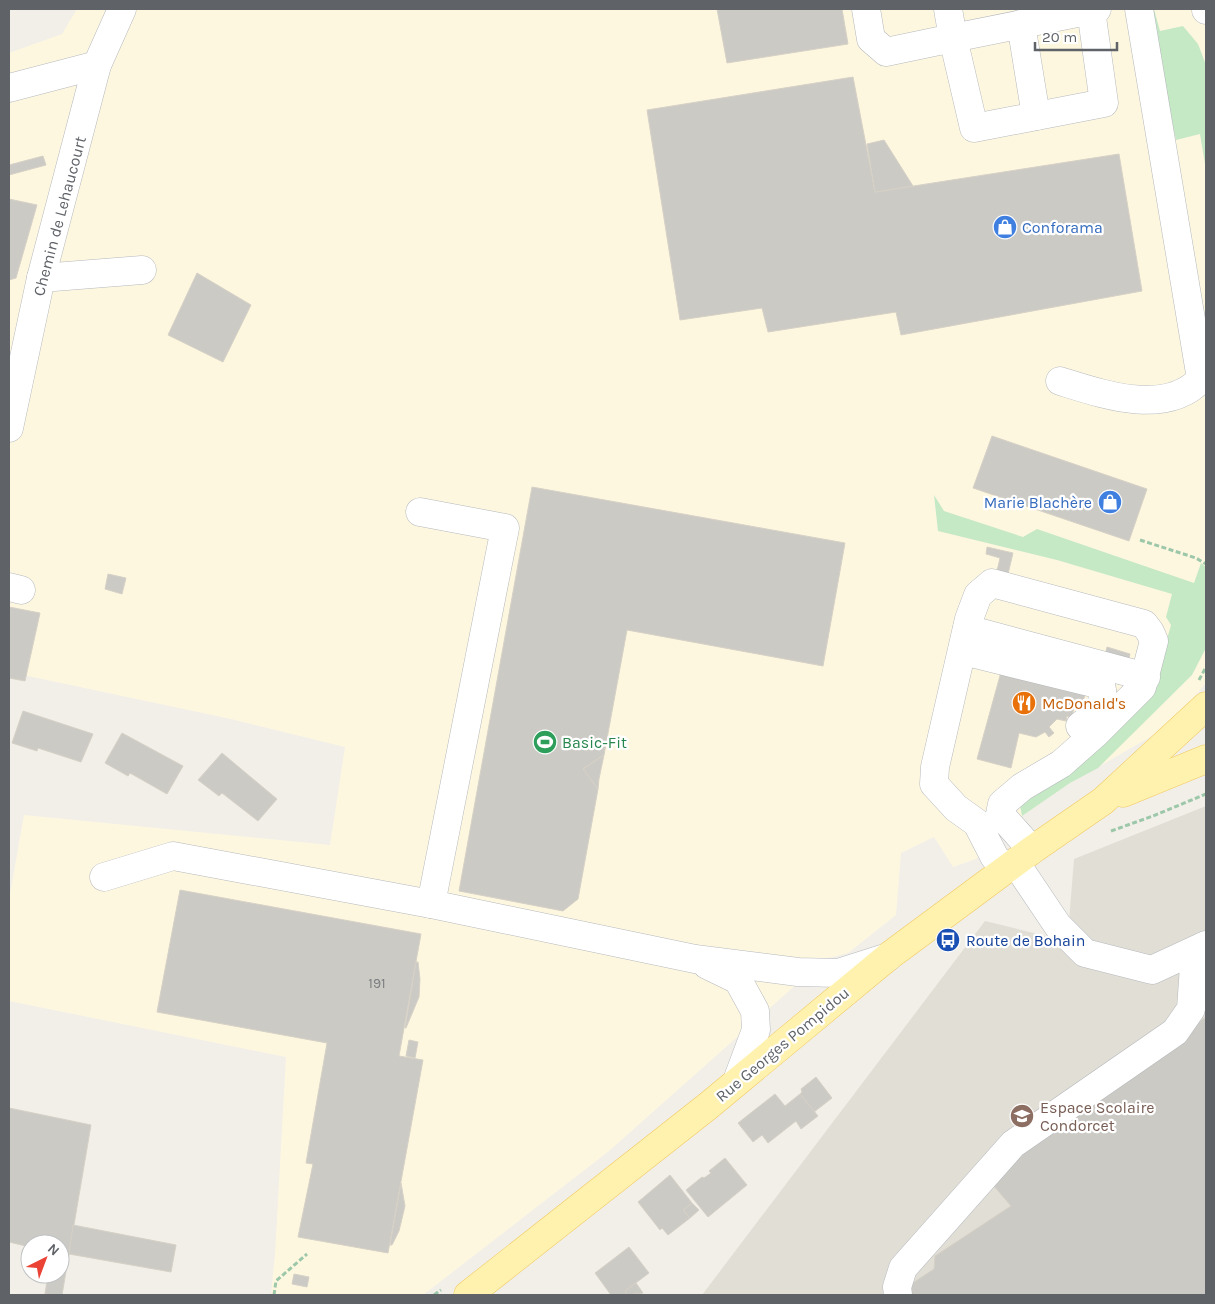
<svg xmlns="http://www.w3.org/2000/svg" width="1215" height="1304" font-family="Karla,sans-serif">
  <style>
    .commercial { fill: #fef7e0 }
    .education { fill: #e1ded6 }
    .green { fill: #c5e8c5 }
    .building { fill: #cccac5; stroke: #d6d1c6 }
    .lines { fill: none; stroke-linecap: round; stroke-linejoin: round }
    .minor-casing { stroke: #b5b8bc; stroke-width: 29 }
    .major-casing { stroke: #f2c960; stroke-width: 29 }
    .path { stroke: #9cc7a9; stroke-width: 3; stroke-dasharray: 5 2.5; stroke-linecap: butt }
    .minor { stroke: #fff; stroke-width: 28 }
    .major { stroke: #fff2af; stroke-width: 28 }
    .labels { text-anchor: middle; stroke-width: 4.5; stroke-linejoin: round; paint-order: stroke }
    .number-label { font-size: 14px; fill: #7a7d7f }
    .street-label { font-size: 16px; fill: #5f6368; stroke: #fff }
    .shop-label { font-size: 16px; fill: #366cbe; stroke: #fff; text-anchor: start }
    .food-label { font-size: 16px; fill: #c56008; stroke: #fff; text-anchor: start }
    .leisure-label { font-size: 16px; fill: #27864d; stroke: #fff; text-anchor: start }
    .transit-label { font-size: 16px; fill: #164399; stroke: #fff; text-anchor: start }
    .education-label { font-size: 16px; fill: #785e54; stroke: #fff; text-anchor: start }
  </style>
  <rect width="100%" height="100%" fill="#f1efe8"/>
  <polygon class="commercial" points="77,9 1206,9 1205,684 1185,708 1152,736 1070,783 1022,816 976,859 953,867 934,837 901,853 896,915 848,953 825,959 609,1151 423,1295 271,1295 275,1254 286,1057 9,1001 9,900 24,815 330,845 345,747 231,719 9,672 9,53 62,34"/>
  <polygon class="education" points="1206,806 1206,1295 702,1295 985,921 1050,937 1069,921 1074,859"/>
  <g class="green">
    <polygon points="1147,9 1154,9 1160,31 1183,26 1198,44 1206,65 1206,170 1200,134 1176,140"/>
    <polygon points="934,495 944,511 1023,537 1037,529 1194,583 1201,563 1206,567 1206,648 1192,675 1098,768 1070,783 1022,816 1019,800 1154,686 1171,625 1166,617 1172,594 1057,560 938,531"/>
  </g>
  <g class="building">
    <polygon points="717,9 842,9 848,44 727,63"/>
    <polygon points="853,77 875,192 1119,154 1142,291 901,335 896,312 768,332 762,308 680,320 647,110"/>
    <polygon points="884,140 913,186 875,192 867,144"/>
    <polygon points="43,156 46,165 9,175 9,165"/>
    <polygon points="9,199 37,205 16,278 9,280"/>
    <polygon points="197,273 251,305 223,362 168,335"/>
    <polygon points="992,436 1147,489 1129,541 973,488"/>
    <polygon points="532,487 845,543 823,666 627,630 604,755 583,769 598,789 578,899 563,911 459,891"/>
    <polygon points="987,547 1013,553 1008,574 997,571 1000,558 986,554"/>
    <polygon points="108,574 126,578 122,594 105,589"/>
    <polygon points="9,607 40,613 25,681 9,678"/>
    <polygon points="1107,647 1130,654 1127,666 1104,660"/>
    <polygon points="1001,672 1086,692 1081,708 1075,706 1071,717 1067,716 1066,721 1057,719 1049,727 1054,733 1049,737 1045,732 1036,737 1019,733 1011,768 977,759"/>
    <polygon points="23,711 93,734 81,762 38,748 37,751 12,743"/>
    <polygon points="122,733 183,766 167,794 130,773 128,776 105,763"/>
    <polygon points="222,753 277,799 258,821 222,793 219,796 198,780"/>
    <polygon points="604,755 599,779 598,789 583,769"/>
    <polygon points="180,890 421,934 399,1056 423,1060 388,1253 298,1237 313,1164 306,1163 327,1043 157,1012"/>
    <polygon points="416,962 418,962 420,979 419,997 406,1028 405,1028"/>
    <polygon points="1206,1017 1206,1295 910,1295 905,1288 934,1269 935,1256 1011,1206 987,1178"/>
    <polygon points="409,1040 418,1042 415,1058 406,1056"/>
    <polygon points="816,1077 832,1098 814,1112 800,1094 802,1092 801,1089"/>
    <polygon points="775,1094 785,1106 800,1094 818,1116 801,1129 796,1121 768,1143 762,1135 753,1142 738,1123"/>
    <polygon points="9,1108 91,1125 62,1295 45,1294 48,1274 60,1274 60,1244 30,1244 30,1247 9,1242"/>
    <polygon points="725,1158 747,1185 708,1217 686,1190 702,1177 704,1178 711,1173 709,1171"/>
    <polygon points="670,1175 692,1203 683,1210 690,1218 668,1235 662,1228 660,1230 638,1202"/>
    <polygon points="401,1183 405,1206 399,1231 392,1245 390,1245"/>
    <polygon points="692,1203 699,1210 690,1218 683,1210"/>
    <polygon points="73,1225 176,1245 171,1272 69,1254"/>
    <polygon points="629,1247 649,1273 625,1291 627,1295 611,1295 595,1273"/>
    <polygon points="294,1274 309,1277 307,1287 292,1284"/>
    <polygon points="636,1283 643,1293 627,1295 625,1291"/>
  </g>
  <g class="lines">
    <g class="minor-casing">
      <g id="minor">
        <polyline points="866,9 871,39 886,52 953,38 974,128 1104,103 1091,10"/>
        <polyline points="948,9 953,38 1097,9"/>
        <polyline points="1206,9 1206,10"/>
        <polyline points="1021,24 1036,116"/>
        <polyline points="9,88 97,65"/>
        <polyline points="41,278 142,270"/>
        <path d="M1060 381C1102 394 1166 417 1201 379L1139 9"/>
        <polyline points="9,428 41,278 97,65 122,9"/>
        <polyline points="420,512 505,528 431,904"/>
        <polyline points="9,587 21,590"/>
        <polyline points="967,629 1146,677"/>
        <path d="M963 651 1101 685C1107 708 1096 713 1080 726"/>
        <polyline points="1015,862 1058,926 1085,953 1152,970 1206,945"/>
        <polyline points="1004,870 994,856 977,823 956,808 934,784 935,767 969,619 978,595 992,583 1144,624 1150,632 1154,641 1142,687 1095,734 1061,764 1022,787 1002,804 1000,814 1032,850"/>
        <polyline points="104,877 173,856 431,904 695,959 798,972 838,973 888,957"/>
        <polyline points="707,965 738,980 755,1011 756,1030 737,1081"/>
        <polyline points="898,1295 897,1287 903,1268 1013,1144 1175,1032 1191,1009 1195,952"/>
      </g>
    </g>
    <g class="major-casing">
      <g id="major">
        <polyline points="1123,793 1206,759"/>
        <polyline points="468,1295 708,1106 889,956 1032,850 1103,801 1206,706"/>
      </g>
    </g>
    <g class="path">
      <polyline points="1140,540 1196,558 1206,564"/>
      <polyline points="1199,680 1206,667"/>
      <polyline points="1111,831 1153,816 1206,794"/>
      <polyline points="274,1295 276,1281 307,1254"/>
      <polyline points="434,1295 441,1290"/>
    </g>
    <use href="#minor" class="minor"/>
    <use href="#major" class="major"/>
  </g>
  <defs>
    <g id="shop-disc" transform="scale(1.25)"><circle r="9.5" fill="#3f7fe0" stroke="#fff"/><path d="M-5-2.5h2.3a2.7 3.5 0 0 1 5.4 0H5L5.5 6h-11ZM-1.5-2.5h3a1.5 2.3 0 0 0-3 0Z" fill="#fff"/></g>
    <g id="restaurant-disc" transform="scale(1.25)"><circle r="9.5" fill="#e8710a" stroke="#fff"/><path d="M-5-6h1v4h1v-4h1v4h1v-4h1v5L-1.5 .5V6h-2V.5L-5-1ZM5-6V6H3V1.5H1.5Q1.5-4 5-6Z" fill="#fff"/></g>
    <g id="stadium-disc" transform="scale(1.25)"><circle r="9.5" fill="#2e9e5b" stroke="#fff"/><path d="M0-5a6.5 5 0 1 0 0 10a6.5 5 0 1 0 0-10ZM-3.5-1.8h7v3.6h-7Z" fill="#fff"/></g>
    <g id="bus-disc" transform="scale(1.25)"><circle r="9.5" fill="#1a4fb4" stroke="#fff"/><path d="M-5-6H5V4H4V6H2V4H-2V6H-4V4H-5ZM-3.5-4V0h7V-4ZM-3.5 1.2v1.5H-2V1.2ZM2 1.2v1.5H3.5V1.2Z" fill="#fff"/></g>
    <g id="school-disc" transform="scale(1.25)"><circle r="9.5" fill="#8d6e63" stroke="#fff"/><path d="M0-5L7-2L0 1L-7-2ZM-4 1L0 2.5L4 1V4Q0 6-4 4Z" fill="#fff"/></g>
  </defs>
  <g fill-rule="evenodd">
    <use href="#shop-disc" x="1005" y="227"/>
    <use href="#shop-disc" x="1110" y="502"/>
    <use href="#restaurant-disc" x="1024" y="703"/>
    <use href="#stadium-disc" x="545" y="742"/>
    <use href="#bus-disc" x="948" y="940"/>
    <use href="#school-disc" x="1022" y="1116"/>
  </g>
  <g class="labels">
    <g class="number-label">
      <text x="377" y="988">191</text>
    </g>
    <g class="street-label">
      <text transform="translate(59 216) rotate(-75)" y="6">Chemin de Lehaucourt</text>
      <text transform="translate(782 1044) rotate(-40)" y="6">Rue Georges Pompidou</text>
    </g>
    <g class="shop-label">
      <text x="1022" y="233">Conforama</text>
      <text x="1092" y="508" text-anchor="end">Marie Blachère</text>
    </g>
    <g class="food-label">
      <text x="1042" y="709">McDonald's</text>
    </g>
    <g class="leisure-label">
      <text x="562" y="748">Basic-Fit</text>
    </g>
    <g class="transit-label">
      <text x="966" y="946">Route de Bohain</text>
    </g>
    <g class="education-label">
      <text x="1040" y="1113">Espace Scolaire<tspan x="1040" dy="18">Condorcet</tspan></text>
    </g>
  </g>
  <rect width="1215" height="1304" fill="none" stroke="#5f6368" stroke-width="20"/>
  <g transform="translate(45 1259) rotate(42)"><circle r="24" fill="#ffffff" stroke="#bfc1c3"/>
  <path d="M0-4L9 19L0 12L-9 19Z" fill="#ea4335"/>
  <text y="-8" font-size="14" font-weight="bold" text-anchor="middle" fill="#5f6368">N</text>
  </g>
  <path d="M1035 42v8h82v-8" fill="none" stroke="#5f6368" stroke-width="2.5"/>
  <text x="1042" y="42" font-size="15" fill="#5f6368" stroke="#ffffff" stroke-width="4" paint-order="stroke">20 m</text>
</svg>
